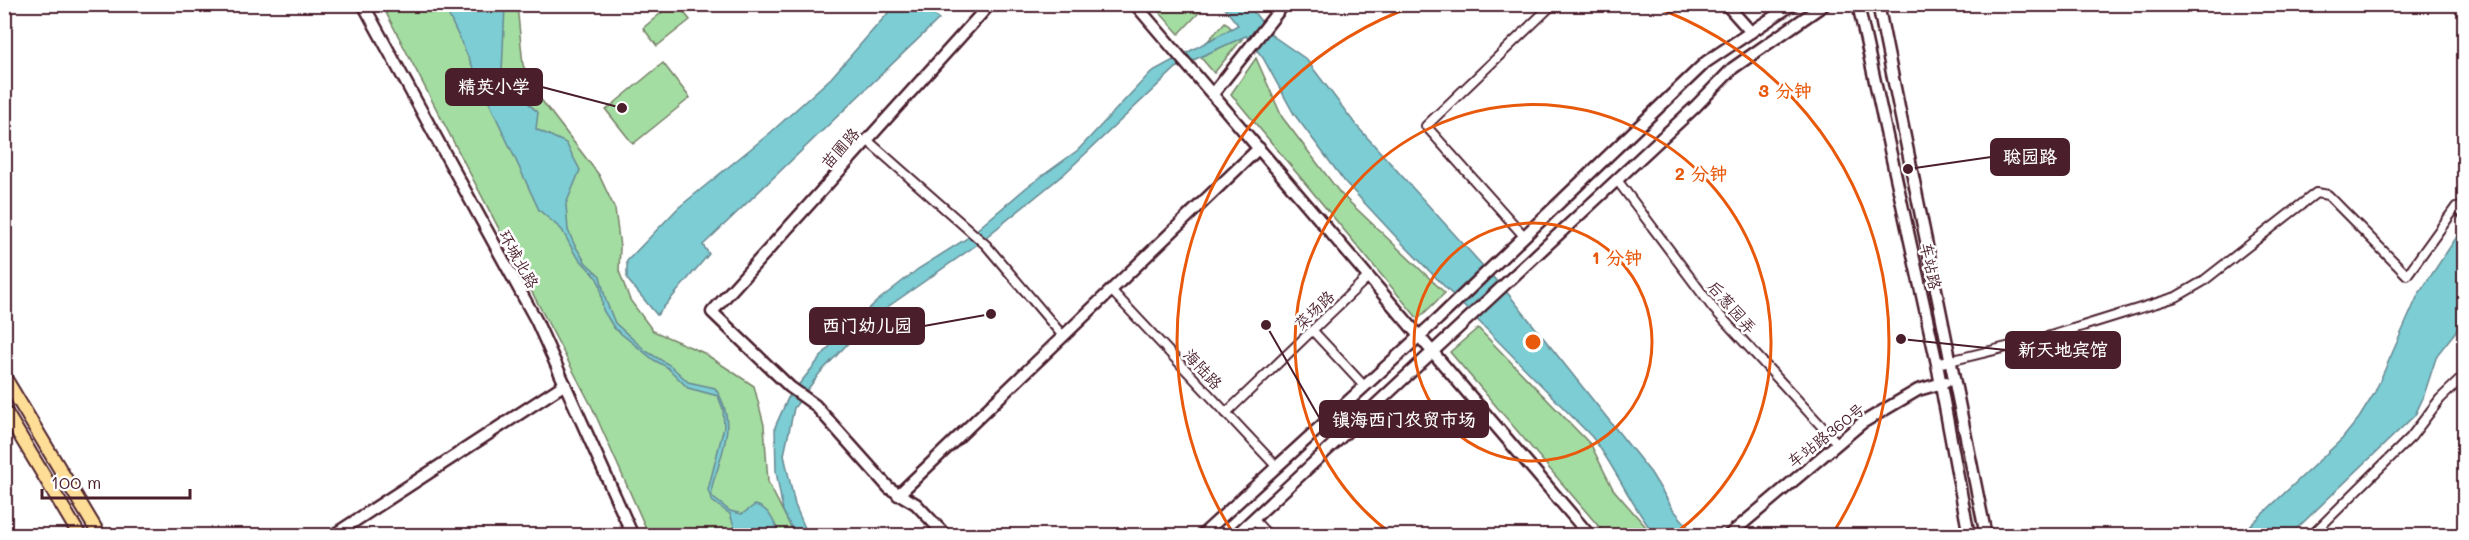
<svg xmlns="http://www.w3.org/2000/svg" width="2469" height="540" font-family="Mali,'LXGW WenKai TC',sans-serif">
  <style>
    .green { fill: #a3dda2; stroke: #767e66; stroke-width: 1.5 }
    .water { fill: #7ccdd4; stroke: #688790; stroke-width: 1.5 }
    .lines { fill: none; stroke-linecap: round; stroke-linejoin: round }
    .street-casing { stroke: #4a1f2b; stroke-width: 12 }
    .secondary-casing { stroke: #4a1f2b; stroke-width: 15 }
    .primary-casing { stroke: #4a1f2b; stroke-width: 16 }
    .street { stroke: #fff; stroke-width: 8 }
    .secondary { stroke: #fff; stroke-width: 10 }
    .primary { stroke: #fede96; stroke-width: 12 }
    .ring { fill: none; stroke: #e8590c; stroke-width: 3 }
    .labels { text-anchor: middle; stroke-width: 5; stroke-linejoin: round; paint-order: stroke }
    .street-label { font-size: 16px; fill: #4a1f2b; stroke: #fff }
    .centre { fill: #e8590c; stroke: #fff; stroke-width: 3 }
    .ring-label { font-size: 18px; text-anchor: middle; font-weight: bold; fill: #e8590c; stroke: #fff; stroke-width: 5; stroke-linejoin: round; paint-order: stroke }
    .leader { fill: none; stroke: #4a1f2b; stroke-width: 2 }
    .callout-dot { fill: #4a1f2b; stroke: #fff; stroke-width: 2 }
    .callout { fill: #4a1f2b; stroke: #4a1f2b; stroke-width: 2 }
    .callout-label { font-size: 18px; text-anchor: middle; font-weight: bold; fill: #fff }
  </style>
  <rect width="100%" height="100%" fill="#fff"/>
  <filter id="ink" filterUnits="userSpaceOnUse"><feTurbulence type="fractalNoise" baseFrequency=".0167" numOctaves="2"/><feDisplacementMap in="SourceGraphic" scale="12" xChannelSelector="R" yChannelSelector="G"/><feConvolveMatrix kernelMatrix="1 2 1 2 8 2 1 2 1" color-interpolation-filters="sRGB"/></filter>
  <g filter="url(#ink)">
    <g class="green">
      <polygon points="672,4 678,5 690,20 657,46 643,28"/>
      <polygon points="1207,4 1179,34 1153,5 1153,4"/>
      <polygon points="382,5 517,5 523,65 536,93 599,175 615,209 620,247 619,271 630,300 653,331 704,353 754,386 764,425 768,482 795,535 649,535 592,407"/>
      <polygon points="1225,22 1242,39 1214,73 1197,53"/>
      <polygon points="1256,58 1282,117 1340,193 1445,293 1418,319 1231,94"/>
      <polygon points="663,63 690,98 633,144 606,110"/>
      <polygon points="1478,328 1591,445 1613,489 1653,535 1606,535 1450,352"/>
    </g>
    <g class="water">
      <path d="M444 5H505L502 72 506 83 511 82C527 93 522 101 538 112L536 129 566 143 580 170 566 204 568 230 574 244 586 263 600 276 606 301 615 323 646 351 671 366 688 382 715 388C735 416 726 443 716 474 713 482 711 488 712 497L730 511 742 514 755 505C770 508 774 523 780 535H737L730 514 712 501 708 490 724 427 723 409 718 396 688 388 667 367 654 360 614 328 603 310 600 285 596 277 575 254 562 230 539 210Z"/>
      <polygon points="895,5 921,5 939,19 703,245 709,254 657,315 627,279 627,261 678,208 770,133 831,78"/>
      <path d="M1222 5H1248L1273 36 1306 59 1356 125 1510 296 1651 473 1673 509 1695 535H1655C1630 504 1616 468 1592 437L1398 239 1345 182 1294 114 1263 58 1246 36 1176 68 1064 174 975 246 889 306 856 335 819 374 794 408 784 455 795 505 808 535H795L783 511 776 471 775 427 788 398 833 342 876 302 918 269 966 239 1027 187 1078 150 1151 72 1238 25Z"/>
      <polygon points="2464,226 2464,321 2437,355 2423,398 2415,415 2290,535 2240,535 2342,439 2359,418 2374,394 2418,295"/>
    </g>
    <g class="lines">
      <g class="street-casing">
        <g id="street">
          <polyline points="867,140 986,245 1063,336"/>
          <polyline points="1617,180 1713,308 1837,443"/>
          <polyline points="1524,236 1426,126 1553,4"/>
          <polyline points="1111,290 1276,466"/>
          <polyline points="1313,331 1365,387"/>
          <polyline points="1937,364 2044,338 2176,297 2202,282 2316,193 2328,195 2407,275 2456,207 2464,215"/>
          <polyline points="1226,413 1369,276"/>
          <polyline points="1253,519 1269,536"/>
          <polyline points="2311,536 2411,437 2440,399 2464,376"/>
        </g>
      </g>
      <g class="secondary-casing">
        <g id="secondary">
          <polyline points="363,4 536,320 633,536"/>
          <polyline points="1135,4 1590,536"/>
          <polyline points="1726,4 1751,32"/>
          <polyline points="1858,4 1937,364 1969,536"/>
          <polyline points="1878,4 1986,536"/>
          <polyline points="1213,94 1284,4"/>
          <polyline points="898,495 1259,148"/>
          <polyline points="332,536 565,384"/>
          <polyline points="946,536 916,504 889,488 815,405 790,387 712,312 990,4"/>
          <polyline points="1201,536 1438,319 1706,62 1793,4"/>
          <polyline points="1235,536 1695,107 1733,68 1825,4"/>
          <polyline points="1728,536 1862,423 1918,390 1946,382"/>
        </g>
      </g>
      <g class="primary-casing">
        <g id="primary">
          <polyline points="4,376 100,536"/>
          <polyline points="4,409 80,536"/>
        </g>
      </g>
      <use href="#street" class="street"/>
      <use href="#secondary" class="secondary"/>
      <use href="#primary" class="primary"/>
    </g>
  </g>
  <g class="ring">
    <circle cx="1533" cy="342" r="119"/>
    <path d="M1393 535A238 238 0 1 1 1673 535"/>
    <path d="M1233 533A356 356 0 0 1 1417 5M1649 5A356 356 0 0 1 1833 533"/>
  </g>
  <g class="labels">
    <g class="street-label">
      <text transform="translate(840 148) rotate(-48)" y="6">苗圃路</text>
      <text transform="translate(519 259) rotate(61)" y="6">环城北路</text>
      <text transform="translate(1931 266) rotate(78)" y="6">车站路</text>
      <text transform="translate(1732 307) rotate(49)" y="6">后葱园弄</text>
      <text transform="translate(1314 310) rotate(-44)" y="6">菜场路</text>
      <text transform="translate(1203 369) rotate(47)" y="6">海陆路</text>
      <text transform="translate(1826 435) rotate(-38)" y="6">车站路360号</text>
    </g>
  </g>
  <circle cx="1533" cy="342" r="9" class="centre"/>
  <g class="ring-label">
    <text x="1785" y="97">3 分钟</text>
    <text x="1701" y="180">2 分钟</text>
    <text x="1617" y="264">1 分钟</text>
  </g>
  <path class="leader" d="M622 108L542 87M1908 169L1991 157M991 314L924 326M1901 339L2006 350M1266 325L1320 419"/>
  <g class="callout-dot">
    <circle cx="622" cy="108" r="6"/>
    <circle cx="1908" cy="169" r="6"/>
    <circle cx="991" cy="314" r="6"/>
    <circle cx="1901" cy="339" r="6"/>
    <circle cx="1266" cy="325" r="6"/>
  </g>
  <g class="callout">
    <rect x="446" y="69" width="96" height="36" rx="6"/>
    <rect x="1991" y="139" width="78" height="36" rx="6"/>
    <rect x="810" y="308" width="114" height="36" rx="6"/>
    <rect x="2006" y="332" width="114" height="36" rx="6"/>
    <rect x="1320" y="401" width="168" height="36" rx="6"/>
  </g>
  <g class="callout-label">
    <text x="494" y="93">精英小学</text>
    <text x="2030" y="163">聪园路</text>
    <text x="867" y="332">西门幼儿园</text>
    <text x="2063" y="356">新天地宾馆</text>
    <text x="1404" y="426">镇海西门农贸市场</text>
  </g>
  <rect width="2469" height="540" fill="none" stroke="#fff" stroke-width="24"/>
  <rect x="12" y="12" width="2445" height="516" fill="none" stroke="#4a1f2b" stroke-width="2" filter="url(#ink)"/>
  <path d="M42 489v9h148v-9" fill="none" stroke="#4a1f2b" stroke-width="3"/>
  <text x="51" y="489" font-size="18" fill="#4a1f2b" stroke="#ffffff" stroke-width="4.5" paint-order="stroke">100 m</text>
</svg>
